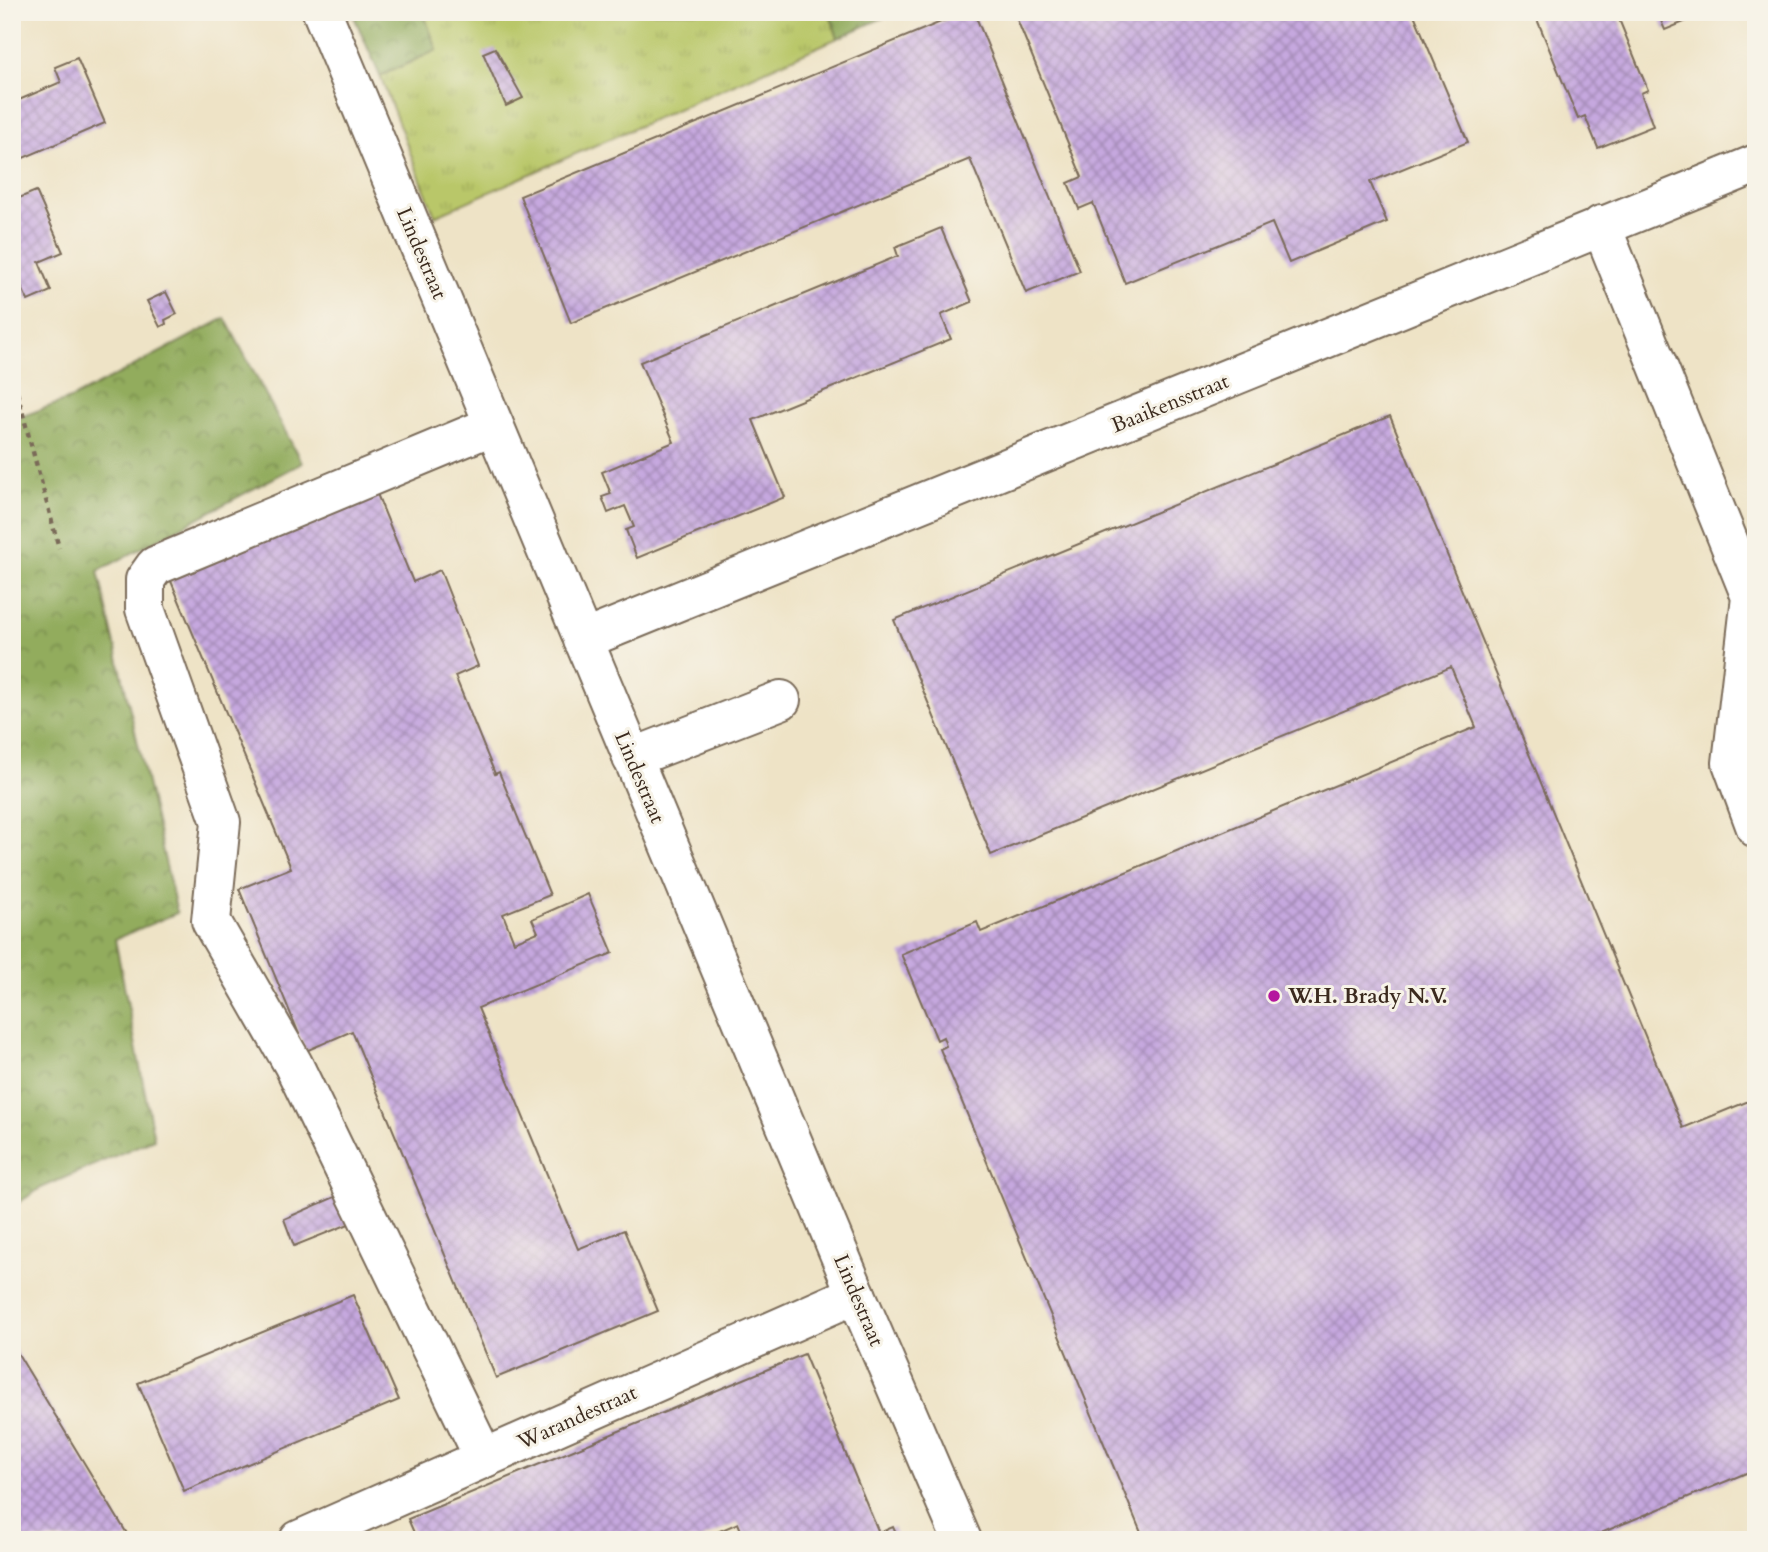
<svg xmlns="http://www.w3.org/2000/svg" width="1768" height="1552" font-family="Cardo,serif">
  <style>
    .grass { fill: url(#grass-tufts); stroke: #7a7844; stroke-width: 2 }
    .forest { fill: url(#forest-crowns); stroke: #666b3e; stroke-width: 2 }
    .building { fill: url(#building-cross-hatch) }
    .lines { fill: none; stroke-linecap: round; stroke-linejoin: round }
    .minor-casing { stroke: #7a6b59; stroke-width: 42 }
    .path { stroke: #7a6b59; stroke-width: 4.5; stroke-dasharray: 5 5; stroke-linecap: butt }
    .minor { stroke: #fff; stroke-width: 38 }
    .poi-dot { fill: #b5179e; stroke: #f7f3e8; stroke-width: 2.5 }
    .labels { text-anchor: middle; stroke-width: 6; stroke-linejoin: round; paint-order: stroke }
    .street-label { font-size: 21px; fill: #3b2a1e; stroke: #f7f3e8 }
    .poi-label { font-size: 21px; font-weight: bold; fill: #3b2a1e; stroke: #f7f3e8; text-anchor: start }
  </style>
  <defs>
    <pattern id="grass-tufts" width="24" height="20" patternUnits="userSpaceOnUse" patternTransform="scale(1.75)"><rect width="24" height="20" fill="#b9c769"/><path d="M3 7l-1-3M5 7V3M7 7l1-3M15 17l-1-3M17 17v-4M19 17l1-3" fill="none" stroke="#a0ab5b"/></pattern>
    <pattern id="forest-crowns" width="20" height="18" patternUnits="userSpaceOnUse" patternTransform="scale(1.75)"><rect width="20" height="18" fill="#92ac5d"/><path d="M2 6a3 3 0 1 1 6 0M12 15a3 3 0 1 1 6 0" fill="none" stroke="#788c4c"/></pattern>
    <pattern id="building-cross-hatch" width="8" height="8" patternUnits="userSpaceOnUse" patternTransform="scale(1.75)"><rect width="8" height="8" fill="#c6a8df"/><path d="M0 0l8 8M0 8l8-8" fill="none" stroke="#a289b4"/></pattern>
  </defs>
  <rect width="100%" height="100%" fill="#f7f3e8"/>
  <filter id="ink" filterUnits="userSpaceOnUse"><feTurbulence type="fractalNoise" baseFrequency=".0143" numOctaves="2"/><feDisplacementMap in="SourceGraphic" scale="14" xChannelSelector="R" yChannelSelector="G"/><feConvolveMatrix kernelMatrix="1 2 1 2 8 2 1 2 1" color-interpolation-filters="sRGB"/></filter>
  <filter id="wash" filterUnits="userSpaceOnUse"><feTurbulence type="fractalNoise" baseFrequency=".00686" numOctaves="4" result="noise"/><feDisplacementMap in="SourceGraphic" scale="28" xChannelSelector="R" yChannelSelector="G"/><feGaussianBlur stdDeviation="1.57" result="paint"/><feColorMatrix in="noise" values="0 0 0 0 0 0 0 0 0 0 0 0 0 0 0 0 0 1.4 0 .05"/><feComposite in="paint" operator="in"/></filter>
  <g filter="url(#wash)">
    <rect width="100%" height="100%" fill="#eee3c6"/>
    <polygon class="grass" points="423,12 829,12 838,38 435,216 380,76 437,50"/>
    <g class="forest">
      <polygon points="352,12 423,12 437,50 380,76"/>
      <polygon points="829,12 896,12 838,38"/>
      <polygon points="225,318 302,463 98,571 177,913 115,939 154,1139 41,1188 12,1207 12,420 73,398"/>
    </g>
    <g id="blocks">
      <g class="building">
        <polygon points="965,12 974,12 1080,271 1026,293 970,159 571,323 520,196"/>
        <polygon points="1026,12 1413,12 1468,142 1370,182 1387,222 1289,263 1272,223 1125,283 1093,203 1079,209 1068,183 1082,177 1016,17"/>
        <polygon points="1534,12 1616,12 1648,90 1641,93 1653,126 1598,148 1585,116 1578,119"/>
        <polygon points="1657,12 1708,12 1665,30"/>
        <polygon points="495,48 523,98 506,106 483,53"/>
        <polygon points="77,58 105,123 21,159 12,138 12,103 61,82 55,67"/>
        <polygon points="36,191 63,252 39,262 51,291 28,301 12,266 12,201"/>
        <polygon points="941,228 972,302 941,315 951,339 753,420 785,497 637,558 626,530 634,527 625,506 608,513 602,497 611,494 602,472 674,442 640,362 898,256 895,247"/>
        <polygon points="166,292 177,314 165,320 166,324 160,327 147,301"/>
        <polygon points="1390,416 1683,1128 1756,1098 1756,1469 1584,1540 1144,1540 940,1049 946,1046 943,1037 937,1040 901,954 977,922 981,932 1476,727 1451,667 991,855 894,620"/>
        <polygon points="375,489 413,582 440,570 478,666 455,676 495,774 499,772 550,895 503,914 514,942 538,932 532,919 588,894 613,953 478,1008 578,1249 624,1230 658,1311 496,1378 352,1031 306,1051 239,889 291,868 168,574"/>
        <polygon points="337,1196 349,1224 294,1246 284,1219"/>
        <polygon points="353,1295 399,1400 184,1491 138,1383"/>
        <polygon points="12,1344 129,1537 124,1540 18,1540 12,1530"/>
        <polygon points="804,1354 879,1533 893,1527 899,1540 745,1540 738,1523 699,1540 403,1540 415,1535 408,1519"/>
      </g>
    </g>
  </g>
  <g filter="url(#ink)">
    <use href="#blocks" fill-opacity="0" stroke="#7a6b59" stroke-width="2"/>
    <g class="lines">
      <g class="minor-casing">
        <g id="minor">
          <polyline points="322,12 856,1294 962,1540"/>
          <polyline points="1601,225 1751,597 1732,763 1756,828"/>
          <polyline points="583,640 1756,164"/>
          <polyline points="632,758 781,700"/>
          <polyline points="484,1458 293,1064 211,921 221,822 145,609 145,580 155,566 494,425"/>
          <polyline points="299,1540 856,1294"/>
        </g>
      </g>
      <polyline class="path" points="12,374 59,548"/>
      <use href="#minor" class="minor"/>
    </g>
  </g>
  <circle class="poi-dot" cx="1274" cy="996" r="7"/>
  <g class="labels">
    <g class="street-label">
      <text transform="translate(422 253) rotate(67)" y="7">Lindestraat</text>
      <text transform="translate(1170 403) rotate(-22)" y="7">Baaikensstraat</text>
      <text transform="translate(640 777) rotate(67)" y="7">Lindestraat</text>
      <text transform="translate(859 1300) rotate(67)" y="7">Lindestraat</text>
      <text transform="translate(577 1417) rotate(-24)" y="7">Warandestraat</text>
    </g>
    <g class="poi-label">
      <text x="1288" y="1003">W.H. Brady N.V.</text>
    </g>
  </g>
  <rect width="1768" height="1552" fill="none" stroke="#f7f3e8" stroke-width="42"/>
</svg>
